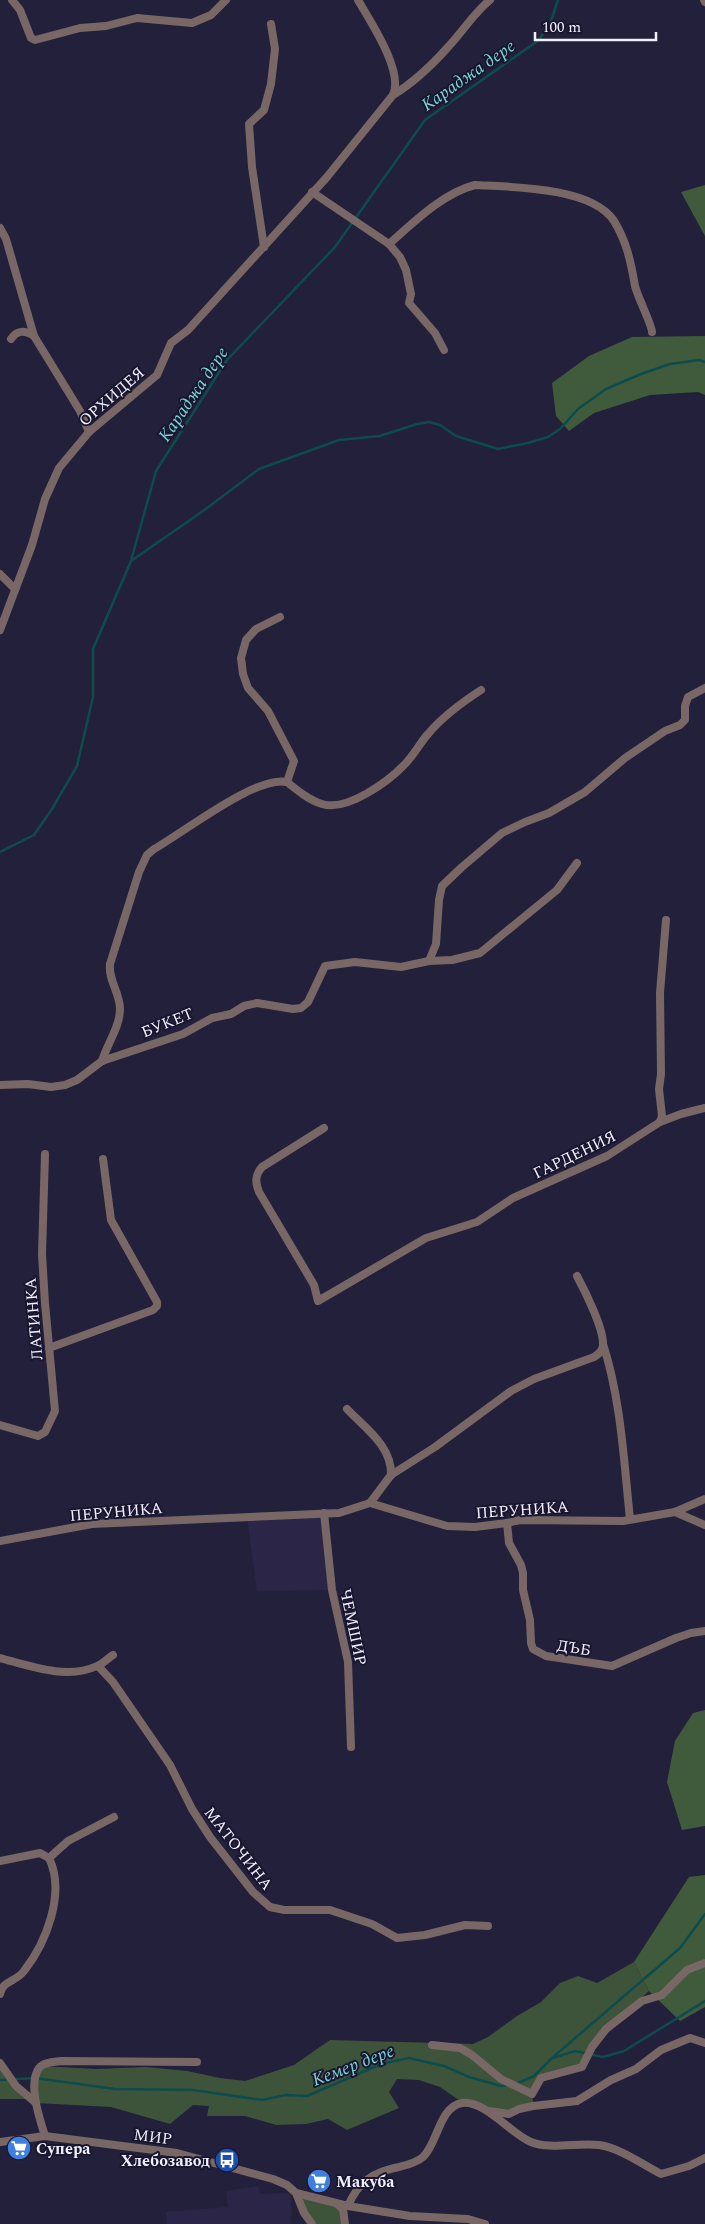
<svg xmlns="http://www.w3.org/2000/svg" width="705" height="2224" font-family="Spectral,serif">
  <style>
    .built { fill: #2b2648 }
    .green { fill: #3d543a }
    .forest { fill: #3f5b3c }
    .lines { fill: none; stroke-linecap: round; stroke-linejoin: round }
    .stream { stroke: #0d4c4c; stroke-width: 2.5 }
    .street { stroke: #796766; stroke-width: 8 }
    .labels { text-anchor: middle; stroke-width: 4; stroke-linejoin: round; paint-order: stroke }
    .street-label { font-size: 16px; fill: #f1f0ff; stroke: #1a1630 }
    .poi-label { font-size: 16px; font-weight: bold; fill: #f1f0ff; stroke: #1a1630; text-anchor: start }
    .water-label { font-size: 18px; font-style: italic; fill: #78d6d6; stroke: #1a1630 }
  </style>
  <rect width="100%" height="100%" fill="#23203b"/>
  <g class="built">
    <polygon points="324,1513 332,1590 257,1591 247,1516"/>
    <polygon points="258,2186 260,2194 290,2193 292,2215 290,2216 291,2224 167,2224 166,2212 228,2207 226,2191"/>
  </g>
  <g class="green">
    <polygon points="634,1962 649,1991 606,2029 584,2064 541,2078 532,2094 533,2102 503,2115 463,2103 440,2087 419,2080 397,2079 389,2092 399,2108 347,2130 328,2119 306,2124 276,2125 245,2116 207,2116 209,2106 193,2105 170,2124 111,2107 36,2103 38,2071 41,2066 97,2069 146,2067 187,2071 220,2078 245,2081 294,2065 330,2040 473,2044 488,2037 517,2016 541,2002 560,1983 578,1976 597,1983"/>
    <polygon points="0,2068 31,2099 0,2099"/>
    <polygon points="296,2193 343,2209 345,2224 312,2224"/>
  </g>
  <g class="forest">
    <polygon points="705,185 705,236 681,192"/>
    <polygon points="705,336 705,395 698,392 650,395 594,413 569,431 556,416 552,383 589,356 632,337"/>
    <polygon points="705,1710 705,1826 682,1830 667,1782 675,1741 693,1713"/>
    <polygon points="705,1875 705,2007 680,2021 649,1991 634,1962 689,1877"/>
  </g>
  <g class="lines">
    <g class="stream">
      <polyline points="131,561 203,511 259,469 339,440 380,436 417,424 429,422 440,425 456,436 498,449 528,443 548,437 560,429 578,409 606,389 641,374 670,364 699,360 705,362"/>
      <polyline points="0,852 34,835 52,809 77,766 93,697 93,649 131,561 156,471 227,360 335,247 425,120 539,40 551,21 558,0"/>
      <polyline points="553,2058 575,2051 603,2057 624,2051 705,2001"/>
      <polyline points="0,2080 35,2078 115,2089 193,2090 262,2100 286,2095 307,2096 381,2064 409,2058 444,2066 469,2077 501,2086 508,2085"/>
      <polyline points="516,2084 534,2076 552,2058 680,1948 705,1914"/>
    </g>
    <g class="street">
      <polyline points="12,0 20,10 31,38 35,40 80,28 106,26 137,18 192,23 211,15 226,0"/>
      <polyline points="704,0 705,2"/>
      <path d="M393 95C413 83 433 64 449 46 463 31 474 13 490 0"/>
      <polyline points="312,192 389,244 400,257 406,270 411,294 409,303 435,333 444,350"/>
      <polyline points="0,228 6,239 34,336 80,411 89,432"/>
      <path d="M389 244C413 223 443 193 475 185 512 187 592 187 614 221 627 242 631 263 635 286 638 298 652 325 652 332"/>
      <polyline points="264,247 252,167 249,124 264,110 271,84 275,49 271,24"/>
      <path d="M11 339C17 330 25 330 34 336"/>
      <polyline points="0,574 15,589"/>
      <path d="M0 630 32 545 45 499 59 468 89 432 157 375 171 343 188 330 327 177 393 95C404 71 370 21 358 0"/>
      <path d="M287 782C298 791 309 800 322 804 347 812 389 781 405 764 414 755 420 743 428 734 443 716 461 703 481 690"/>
      <polyline points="429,961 436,944 439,900 442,886 462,867 502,833 525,822 549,813 585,792 625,758 665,731 680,725 685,720 685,706 688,697 705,688"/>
      <path d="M102 1061C107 1044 120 1027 120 1009 120 993 108 980 110 964L139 872 147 855 154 849C183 833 256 775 287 782L294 761 268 711 248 688 243 674 241 658 246 640 256 629 280 617"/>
      <polyline points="0,1085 28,1084 51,1087 65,1085 77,1080 102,1061 183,1034 212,1018 231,1014 244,1006 257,1003 293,1009 301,1008 308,1002 325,966 355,962 401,967 429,961 452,960 480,953 557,890 577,863"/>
      <polyline points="660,1122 681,1114 705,1108"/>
      <path d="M324 1128 262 1167C255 1175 255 1182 259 1192L314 1285 318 1301 426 1238 477 1222 513 1198 607 1156 660 1122 662 1116 659 1089 661 1074 660 993 666 920"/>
      <path d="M603 1344C621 1399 624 1463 630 1519"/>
      <polyline points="49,1348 153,1310 157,1306 157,1302 111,1220 103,1159"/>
      <path d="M347 1409C365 1428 392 1446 391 1475"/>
      <polyline points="0,1425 38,1436 45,1432 55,1411 45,1303 42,1254 45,1154"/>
      <polyline points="370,1503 447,1526 475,1527 507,1523 520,1520 623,1521 675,1512 705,1499"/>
      <polyline points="675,1512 705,1525"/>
      <polyline points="324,1513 332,1590 348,1662 351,1747"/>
      <polyline points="507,1523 509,1543 521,1565 523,1573 523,1590 530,1620 531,1643 533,1649 546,1656 612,1666 676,1638 691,1633 705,1631"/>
      <path d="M0 1541 92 1524 339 1513 370 1503 391 1475 435 1447 511 1391 534 1379 594 1357C599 1354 603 1351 603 1345 604 1329 585 1291 577 1276"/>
      <path d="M0 1658C30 1666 67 1680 97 1666 103 1664 108 1658 113 1655"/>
      <polyline points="98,1666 113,1682 170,1765 192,1809 210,1837 253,1892 270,1907 284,1910 330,1910 372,1924 397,1938 425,1935 465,1925 488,1926"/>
      <polyline points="49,1858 68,1841 114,1817"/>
      <path d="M0 1861 40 1853 49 1858C66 1893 46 1943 24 1971 16 1982 3 1980 0 1994"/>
      <polyline points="432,2045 460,2048 472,2055 501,2079 532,2094 541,2078 582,2067 592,2047 606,2029 642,2001 662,1995 687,1970 705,1963"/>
      <polyline points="0,2063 16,2086 36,2103"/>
      <polyline points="489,2111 509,2114 519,2109 533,2106 577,2101 611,2080 636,2069 661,2050 690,2038 705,2043"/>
      <path d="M45 2136C40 2120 26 2080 41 2066 46 2062 54 2062 61 2061L197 2062"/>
      <polyline points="0,2142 45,2136 177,2153 273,2179 287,2185 296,2193 348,2206 410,2216 468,2219 485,2224"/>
      <polyline points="296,2193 304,2213 312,2224"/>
      <polyline points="337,2204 343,2209 345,2224"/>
      <path d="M348 2206C358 2182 373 2172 399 2167 407 2165 416 2163 423 2157 438 2143 439 2107 462 2103 485 2100 511 2134 531 2142 549 2150 579 2142 599 2145 620 2148 642 2164 661 2174L689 2166 705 2158"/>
    </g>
  </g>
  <defs>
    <g id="supermarket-disc" transform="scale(1.25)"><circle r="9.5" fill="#3f7fe0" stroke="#1a1630"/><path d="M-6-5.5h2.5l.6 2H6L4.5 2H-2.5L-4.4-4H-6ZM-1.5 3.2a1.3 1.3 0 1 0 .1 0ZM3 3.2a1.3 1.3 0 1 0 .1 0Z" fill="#fff"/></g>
    <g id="bus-disc" transform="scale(1.25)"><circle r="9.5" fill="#1a4fb4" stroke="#1a1630"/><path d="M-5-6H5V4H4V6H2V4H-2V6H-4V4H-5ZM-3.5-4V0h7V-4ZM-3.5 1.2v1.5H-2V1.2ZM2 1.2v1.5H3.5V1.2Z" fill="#fff"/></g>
  </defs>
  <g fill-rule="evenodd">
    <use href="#supermarket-disc" x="19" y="2148"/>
    <use href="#bus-disc" x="227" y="2160"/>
    <use href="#supermarket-disc" x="319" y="2181"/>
  </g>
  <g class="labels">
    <g class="street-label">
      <text transform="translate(111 396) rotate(-41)" y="6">ОРХИДЕЯ</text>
      <text transform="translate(167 1022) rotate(-22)" y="6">БУКЕТ</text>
      <text transform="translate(574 1154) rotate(-26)" y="6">ГАРДЕНИЯ</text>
      <text transform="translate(33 1319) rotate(-95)" y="6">ЛАТИНКА</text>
      <text transform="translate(522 1509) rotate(-4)" y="6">ПЕРУНИКА</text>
      <text transform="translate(116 1511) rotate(-5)" y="6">ПЕРУНИКА</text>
      <text transform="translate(354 1627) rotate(78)" y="6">ЧЕМШИР</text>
      <text transform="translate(574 1647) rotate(9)" y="6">ДЪБ</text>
      <text transform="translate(239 1848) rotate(52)" y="6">МАТОЧИНА</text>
      <text transform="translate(153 2136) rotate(7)" y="6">МИР</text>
    </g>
    <g class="poi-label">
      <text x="36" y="2154">Супера</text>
      <text x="210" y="2166" text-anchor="end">Хлебозавод</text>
      <text x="336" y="2187">Макуба</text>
    </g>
    <g class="water-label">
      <text transform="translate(468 75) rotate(-35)" y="6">Караджа дере</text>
      <text transform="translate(193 394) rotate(-56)" y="6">Караджа дере</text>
      <text transform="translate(353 2065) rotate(-21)" y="6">Кемер дере</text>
    </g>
  </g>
  <path d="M535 32v8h121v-8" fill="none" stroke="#f1f0ff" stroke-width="2.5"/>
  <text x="542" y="32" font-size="15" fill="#f1f0ff" stroke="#1a1630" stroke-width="4" paint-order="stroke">100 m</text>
</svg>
